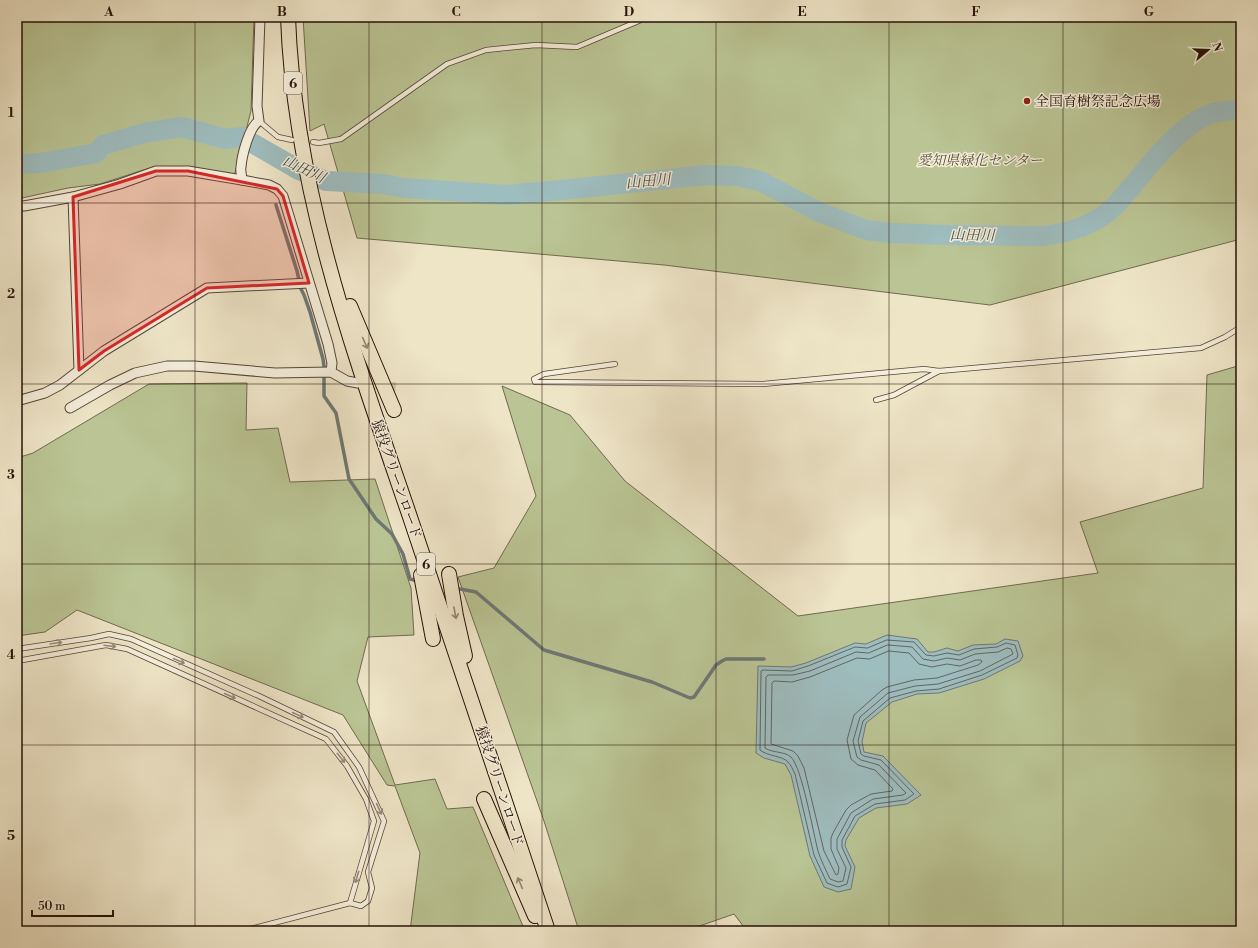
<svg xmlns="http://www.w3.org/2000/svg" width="1258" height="948" font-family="'Libre Bodoni','Noto Serif JP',serif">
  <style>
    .green { fill: #bac494; stroke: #706a4e }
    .water { fill: #9ebdbf; stroke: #6e7875 }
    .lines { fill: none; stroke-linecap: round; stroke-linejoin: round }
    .shore { stroke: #626663; stroke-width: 1 }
    .stream { stroke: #6e7875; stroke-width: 3.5 }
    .river { stroke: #9ebdbf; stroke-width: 20 }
    .street-tunnel { stroke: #d0c5aa; stroke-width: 9; stroke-dasharray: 9 4.5; stroke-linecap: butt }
    .lane-casing { stroke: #574537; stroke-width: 6 }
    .street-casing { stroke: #574537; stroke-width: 11 }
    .primary-casing { stroke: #251007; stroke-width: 16 }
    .lane { stroke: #f4eedb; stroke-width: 4.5 }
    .street { stroke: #f4eedb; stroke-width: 9 }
    .primary { stroke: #eee5c7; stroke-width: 14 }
    .oneway { stroke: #948571 }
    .oneway2 { stroke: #978a7c }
    .marked { fill: #d62828; fill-opacity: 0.2; stroke: #d62828; stroke-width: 3; stroke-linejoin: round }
    .grid { fill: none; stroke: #251007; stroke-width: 1; stroke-opacity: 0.55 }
    .poi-dot { fill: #8f2418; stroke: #f4eedb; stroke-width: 1.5 }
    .labels { text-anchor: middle; stroke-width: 3; stroke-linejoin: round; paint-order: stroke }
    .shield { fill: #f4eedb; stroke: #635347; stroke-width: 1 }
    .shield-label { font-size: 13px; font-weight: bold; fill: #251007 }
    .poi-label { font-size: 14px; fill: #251007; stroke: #f4eedb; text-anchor: start }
    .park-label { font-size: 14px; font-style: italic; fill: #594f38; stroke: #f4eedb }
    .street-label { font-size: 14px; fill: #251007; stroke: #f4eedb }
    .water-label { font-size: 15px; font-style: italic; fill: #4f4d47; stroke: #f4eedb }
    .neatline { fill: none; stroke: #251007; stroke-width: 1.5 }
    .grid-label { font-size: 13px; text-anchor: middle; font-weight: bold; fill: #251007 }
  </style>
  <rect width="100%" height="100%" fill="#eee5c7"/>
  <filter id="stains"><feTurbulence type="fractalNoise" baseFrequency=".005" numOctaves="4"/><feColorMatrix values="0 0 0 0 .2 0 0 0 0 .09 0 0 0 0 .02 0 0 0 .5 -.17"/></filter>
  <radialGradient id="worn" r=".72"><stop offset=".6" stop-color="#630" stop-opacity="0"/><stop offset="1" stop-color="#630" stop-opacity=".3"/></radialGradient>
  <g class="green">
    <polygon points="17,17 254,17 251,111 235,173 231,175 171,167 153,167 100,184 68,188 22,198 17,198"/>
    <polygon points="303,17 1241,17 1241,239 990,305 664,265 357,238 324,124 310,131"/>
    <polygon points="1241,365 1241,931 747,931 734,914 685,931 579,931 543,818 458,577 494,568 536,496 502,386 570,415 625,481 798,616 1098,573 1080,522 1203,488 1207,375"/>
    <polygon points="247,383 246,430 278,428 290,482 375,479 411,588 414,635 368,637 357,681 395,785 435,779 447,809 473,807 525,931 410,931 420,853 395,786 387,785 343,715 77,610 45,632 17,636 17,458 33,453 149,384"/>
  </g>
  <polygon class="water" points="887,635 917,639 928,652 934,652 947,648 958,651 973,645 996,644 1005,639 1018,641 1023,656 1020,661 984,679 939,693 917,694 892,702 866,723 862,742 864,752 883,756 921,795 907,804 876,808 859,818 846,840 845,846 855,867 851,889 838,892 824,887 810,856 791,775 785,764 764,758 756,753 758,666 791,667 806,663 855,643 866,644"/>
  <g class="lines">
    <g class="shore">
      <path d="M887 640 914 642 926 655 934 656 947 653 959 655 974 649 997 647 1006 643 1015 645 1018 655 1017 658 982 675 939 689 916 691 890 698 863 721 858 741 861 754 864 756 881 760 914 794 905 800 875 804 855 816 842 840V847L851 867 847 884 838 887 827 883 814 855 795 774C793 770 791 765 788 762 783 756 767 756 760 750L761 671 763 670 792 671 808 666 855 647 867 648Z"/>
      <path d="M888 645 912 647 923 659 934 661 947 658 960 660 975 654 998 652 1007 648 1011 649 1013 654 980 671 938 684 915 686 888 693 860 717 853 741 857 757 861 760 879 765 906 793 903 795 873 799 851 813 837 839V849L846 868 843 881 838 882 830 879C826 870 821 861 818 851 813 832 802 768 791 757 784 751 772 753 765 748L766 677 768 675H793L810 671 856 652 868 653Z"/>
      <polygon points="889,651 909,653 919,664 932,667 947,664 960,666 976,660 981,660 982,662 978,665 937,678 914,680 887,687 882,690 854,715 847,740 851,759 858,765 875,770 893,789 892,791 871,794 851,805 846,810 833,833 831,838 831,849 839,868 838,874 836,875 824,851 804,768 798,756 793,751 771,744 772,683 774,681 792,682 810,677 857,658 869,659"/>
    </g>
    <g class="stream">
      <polyline points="276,205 297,271 301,289 304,295 310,312 323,359 324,366 324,396 336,413 349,479 376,519 392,534 403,554 410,579 418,581"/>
      <polyline points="455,588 476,592 544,650 652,682 690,698 694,697 716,665 722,661 726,659 764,659"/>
    </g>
    <path class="river" d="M17 164 41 163 96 153 103 145 144 133 182 127 225 139 242 137 299 170 326 181 383 184 404 188 507 195 572 189 706 175 737 176 760 181 819 212 866 230 890 233 946 235 1043 236C1062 234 1081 229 1098 219 1112 211 1122 198 1133 185 1152 162 1177 130 1205 116 1216 111 1229 110 1241 110"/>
    <polyline class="street-tunnel" points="362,383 396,387"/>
    <g class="lane-casing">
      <g id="lane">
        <polyline points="259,121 278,137 292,140"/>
        <polyline points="313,142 319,143 341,139 447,64 486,50 536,45 577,47 648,17"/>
        <polyline points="615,364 544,374 534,379 535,382 763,384 924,369 939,371 1201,348 1225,337 1241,327"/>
        <polyline points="876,400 894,395 939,371"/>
        <polyline points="17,649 91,638 109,634 131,639 259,696 334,732 359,767 384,821 368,872 372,888 368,901 361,906 350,903 243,931"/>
        <polyline points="17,661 106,645 127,649 326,739 347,766 366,799 374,821 350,903"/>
      </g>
    </g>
    <g class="street-casing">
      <g id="street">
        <path d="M242 180C242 175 240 171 241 167 242 155 249 127 259 121L257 106 260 17"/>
        <polyline points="73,197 79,370"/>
        <polyline points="17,205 24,206 73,197 120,184 156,171 188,171 242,180 269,185 277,189 283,196 328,344 332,363 331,372"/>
        <polyline points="17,401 45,393 60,385 104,351 207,288 309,283"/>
        <polyline points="70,408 110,385 135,373 167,366 194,366 275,373 331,372 347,381 358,383"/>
      </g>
    </g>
    <g class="primary-casing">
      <g id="primary">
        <path d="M288 17C294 190 355 356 410 517 457 655 502 793 548 931"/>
        <polyline points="350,306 394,410"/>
        <polyline points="449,574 456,616 465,656"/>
        <polyline points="421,575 433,639"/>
        <polyline points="484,799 535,916"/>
      </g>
    </g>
    <use href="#lane" class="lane"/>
    <use href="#street" class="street"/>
    <use href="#primary" class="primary"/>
  </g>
  <defs><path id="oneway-shaft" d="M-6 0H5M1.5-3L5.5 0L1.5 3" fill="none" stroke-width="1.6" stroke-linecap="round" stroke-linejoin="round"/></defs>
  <g class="oneway">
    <use href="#oneway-shaft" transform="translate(365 343) rotate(67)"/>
    <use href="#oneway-shaft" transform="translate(455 613) rotate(79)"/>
    <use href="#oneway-shaft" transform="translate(520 883) rotate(-113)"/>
  </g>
  <g class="oneway2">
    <use href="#oneway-shaft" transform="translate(56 643) rotate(-9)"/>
    <use href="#oneway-shaft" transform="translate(110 646) rotate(7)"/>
    <use href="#oneway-shaft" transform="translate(179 661) rotate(24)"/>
    <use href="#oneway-shaft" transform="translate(230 696) rotate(24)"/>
    <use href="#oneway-shaft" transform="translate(298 715) rotate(25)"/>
    <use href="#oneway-shaft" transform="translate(341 758) rotate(51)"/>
    <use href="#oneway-shaft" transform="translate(379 809) rotate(66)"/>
    <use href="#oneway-shaft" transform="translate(357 877) rotate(107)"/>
  </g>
  <path class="marked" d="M156 171H188L277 189 283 196 309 283 207 288 104 351 79 370 73 197Z"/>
  <path class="grid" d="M195 17V931M369 17V931M542 17V931M716 17V931M889 17V931M1063 17V931M17 203H1241M17 384H1241M17 564H1241M17 745H1241"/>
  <circle class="poi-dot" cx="1027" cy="101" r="4"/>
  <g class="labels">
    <g class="shield">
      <rect x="284" y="72" width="18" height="22" rx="3"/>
      <rect x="417" y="553" width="18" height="22" rx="3"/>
    </g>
    <g class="shield-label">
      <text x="293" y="88">6</text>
      <text x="426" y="569">6</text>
    </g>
    <g class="poi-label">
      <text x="1035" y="106">全国育樹祭記念広場</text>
    </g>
    <g class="park-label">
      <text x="980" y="165">愛知県緑化センター</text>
    </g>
    <g class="street-label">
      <text transform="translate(397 479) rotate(71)" y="5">猿投グリーンロード</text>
      <text transform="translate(500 786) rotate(72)" y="5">猿投グリーンロード</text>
    </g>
    <g class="water-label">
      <text transform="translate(304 169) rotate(25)" y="5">山田川</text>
      <text transform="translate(648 181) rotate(-5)" y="5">山田川</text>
      <text transform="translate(972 235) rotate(1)" y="5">山田川</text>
    </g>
  </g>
  <rect width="1258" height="948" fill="none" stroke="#eee5c7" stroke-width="44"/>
  <g transform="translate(1208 50) rotate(71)" stroke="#f4eedb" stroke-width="3" paint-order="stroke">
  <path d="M0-3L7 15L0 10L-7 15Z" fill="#251007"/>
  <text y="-6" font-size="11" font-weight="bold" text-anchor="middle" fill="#251007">N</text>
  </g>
  <path d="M32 910v6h81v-6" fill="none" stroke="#251007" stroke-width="2"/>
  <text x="38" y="910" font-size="12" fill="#251007" stroke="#f4eedb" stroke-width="3" paint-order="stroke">50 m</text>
  <rect x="22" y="22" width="1214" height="904" class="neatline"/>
  <g class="grid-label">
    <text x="109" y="16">A</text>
    <text x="282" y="16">B</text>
    <text x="456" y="16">C</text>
    <text x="629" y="16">D</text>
    <text x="802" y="16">E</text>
    <text x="976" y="16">F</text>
    <text x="1149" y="16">G</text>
    <text x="11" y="117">1</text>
    <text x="11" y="298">2</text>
    <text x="11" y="479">3</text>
    <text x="11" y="659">4</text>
    <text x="11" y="840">5</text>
  </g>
  <rect width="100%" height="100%" filter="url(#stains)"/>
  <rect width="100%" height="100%" fill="url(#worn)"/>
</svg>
